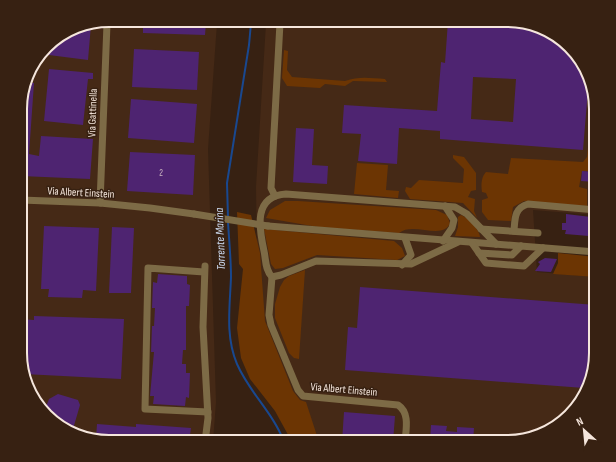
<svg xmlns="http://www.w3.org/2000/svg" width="616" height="462" font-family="'Sofia Sans Condensed',sans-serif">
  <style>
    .built { fill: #452916 }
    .green { fill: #6c3503 }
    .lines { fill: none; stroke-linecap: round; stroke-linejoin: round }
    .stream { stroke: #19488f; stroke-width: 2 }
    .building { fill: #4e2471; fill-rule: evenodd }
    .minor { stroke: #7d6b46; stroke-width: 7 }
    .minor-bridge { stroke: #7d6b46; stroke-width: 7 }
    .labels { text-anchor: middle; stroke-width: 3; stroke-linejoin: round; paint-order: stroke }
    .number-label { font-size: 9px; fill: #cbb6c1 }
    .street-label { font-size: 11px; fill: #f5e6dc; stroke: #372112 }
    .water-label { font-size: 12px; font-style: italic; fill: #ccd9ee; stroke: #372112 }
    .rim { fill: none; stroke: #f5e6dc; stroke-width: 2 }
  </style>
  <rect width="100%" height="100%" fill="#372112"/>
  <g class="built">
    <polygon points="513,20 566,42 587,70 596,108 596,215 533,210 537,272 596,277 596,359 574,412 546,433 507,442 315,442 264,327 257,256 256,187 266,23"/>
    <polygon points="217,23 208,149 216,402 213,442 103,442 50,420 29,393 20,359 21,97 32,64 50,42 80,25"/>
  </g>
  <g class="green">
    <path d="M284 50 288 51 287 70 292 77 345 81C359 76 370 78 385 79L387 82 353 81 345 86 325 84 320 88 287 86 282 78Z"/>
    <path d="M596 125V172L582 171 579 187 587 189V206L524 201 513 207 511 221 488 220 482 212V200L488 198 486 193 482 192C481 186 481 177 486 172L508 174 511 158 583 162 587 157 590 128Z"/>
    <polygon points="453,155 464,157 476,173 476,190 471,191 468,197 475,199 474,211 477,218 463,203 410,199 405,191 406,187 411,188 419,180 463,183 464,169 453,158"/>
    <polygon points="357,163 388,165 386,190 399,191 398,198 354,194"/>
    <path d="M285 201H298L436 210 447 215 450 223C443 241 413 221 399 233L318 227 266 218 270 210Z"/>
    <polygon points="237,212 251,215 260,253 265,321 293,391 300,400 306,402 319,442 292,442 275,411 250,379 241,358 237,328 243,269 239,264"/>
    <path d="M461 215C468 218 480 230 480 237L455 236 458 227V217Z"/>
    <polygon points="264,229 394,241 402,248 405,256 397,260 317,255 283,268 275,269 271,264"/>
    <polygon points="558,253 596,257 596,277 553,274 558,263"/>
    <polygon points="305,270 299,359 294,358 289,353 275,318 275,304 280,287 284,280 289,276"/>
  </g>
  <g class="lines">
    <g class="stream">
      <polyline points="228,218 227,183 249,45 251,23"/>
      <path d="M228 222C229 240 231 259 231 277 230 306 225 336 237 364 249 392 274 414 284 442"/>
    </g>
  </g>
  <g class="building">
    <path d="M513 20 566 42 587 70 589 77 583 150 440 139V131L399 128 397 164 358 161 361 134 342 133 344 105 437 111 441 62 445 63 448 21ZM473 77 516 79 513 122 471 119Z"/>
    <polygon points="206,23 205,35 143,33 143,24"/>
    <polygon points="80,25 91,25 88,60 41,54 50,42"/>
    <polygon points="134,49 199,52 197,90 132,87"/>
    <polygon points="49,69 93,73 93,79 88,79 83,125 44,121"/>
    <polygon points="26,82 34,83 29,154 39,156 41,136 93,139 90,179 21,176 21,97"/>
    <polygon points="131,99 197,104 194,143 128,138"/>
    <polygon points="296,128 314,129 312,165 328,166 327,184 293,182"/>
    <polygon points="130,152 195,155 193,195 127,191"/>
    <polygon points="582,171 596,172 596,182 581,181"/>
    <polygon points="566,214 591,217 589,236 565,234 566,230 562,230 562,223 566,223"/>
    <polygon points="44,226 99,228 96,291 83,290 82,298 48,297 49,289 41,289"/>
    <polygon points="112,227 134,228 131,293 109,293"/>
    <polygon points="545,258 557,259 551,272 535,271 540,264 538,262"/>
    <polygon points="158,274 187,276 187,284 190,285 189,306 186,306 186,350 183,350 182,364 186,364 186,373 190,373 189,398 186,397 185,406 153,404 154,396 150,396 154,352 151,352 152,326 154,326 155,308 152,308 153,282 157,283"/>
    <polygon points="20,281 28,281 26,309 20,309"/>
    <polygon points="360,287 596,305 596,359 584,388 345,370 348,327 357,328"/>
    <polygon points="34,316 124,319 121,379 24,374 20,359 20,319 34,320"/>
    <polygon points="58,394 78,400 80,405 73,429 50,420 44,412 49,399"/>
    <polygon points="344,412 395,416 393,442 342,442"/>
    <polygon points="97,424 136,427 136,424 191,428 189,442 103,442 96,439"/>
    <polygon points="431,425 447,426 446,431 457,432 457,427 474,428 473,442 430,442"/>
  </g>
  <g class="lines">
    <g class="minor">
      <polyline points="275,196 271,188 280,23"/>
      <polyline points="21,200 100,203 150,208 194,214"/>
      <polyline points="100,203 107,24"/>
      <polyline points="268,226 596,252"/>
      <polyline points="481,229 538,233"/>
      <path d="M514 231C515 219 514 208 528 204L596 210"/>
      <polyline points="443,241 452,228 454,220 445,206"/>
      <path d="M458 242 411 264 316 261 281 275 272 277C265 270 266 260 264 251 259 228 253 196 286 194L455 207 467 214 496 244"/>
      <polyline points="472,243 486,263 524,266 543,248"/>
      <polyline points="479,253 512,255 521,246"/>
      <polyline points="402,265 411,255 405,238"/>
      <polyline points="205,266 203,327 208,418 205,442"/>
      <polyline points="204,272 148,268 145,409 208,412"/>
      <path d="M272 277 269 315 271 325 298 390 303 396 398 405C410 413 406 429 405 442"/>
    </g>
    <polyline class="minor-bridge" points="194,214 268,226"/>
  </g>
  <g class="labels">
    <g class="number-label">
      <text x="161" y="176">2</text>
    </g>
    <g class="street-label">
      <text transform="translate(92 113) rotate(-88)" y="4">Via Gattinella</text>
      <text transform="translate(81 192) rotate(3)" y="4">Via Albert Einstein</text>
      <text transform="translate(344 389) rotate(5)" y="4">Via Albert Einstein</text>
    </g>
    <g class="water-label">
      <text transform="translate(220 239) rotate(-92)" y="4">Torrente Marina</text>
    </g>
  </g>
  <path d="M0 0H616V462H0ZM109 27H507A82 82 0 0 1 589 109V353A82 82 0 0 1 507 435H109A82 82 0 0 1 27 353V109A82 82 0 0 1 109 27Z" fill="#372112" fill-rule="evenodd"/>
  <path class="rim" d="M109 27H507A82 82 0 0 1 589 109V353A82 82 0 0 1 507 435H109A82 82 0 0 1 27 353V109A82 82 0 0 1 109 27Z"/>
  <g transform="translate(584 430) rotate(333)" stroke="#372112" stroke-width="3" paint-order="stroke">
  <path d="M0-3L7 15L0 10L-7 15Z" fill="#f5e6dc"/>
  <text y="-6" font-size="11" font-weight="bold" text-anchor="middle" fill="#f5e6dc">N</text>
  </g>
</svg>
